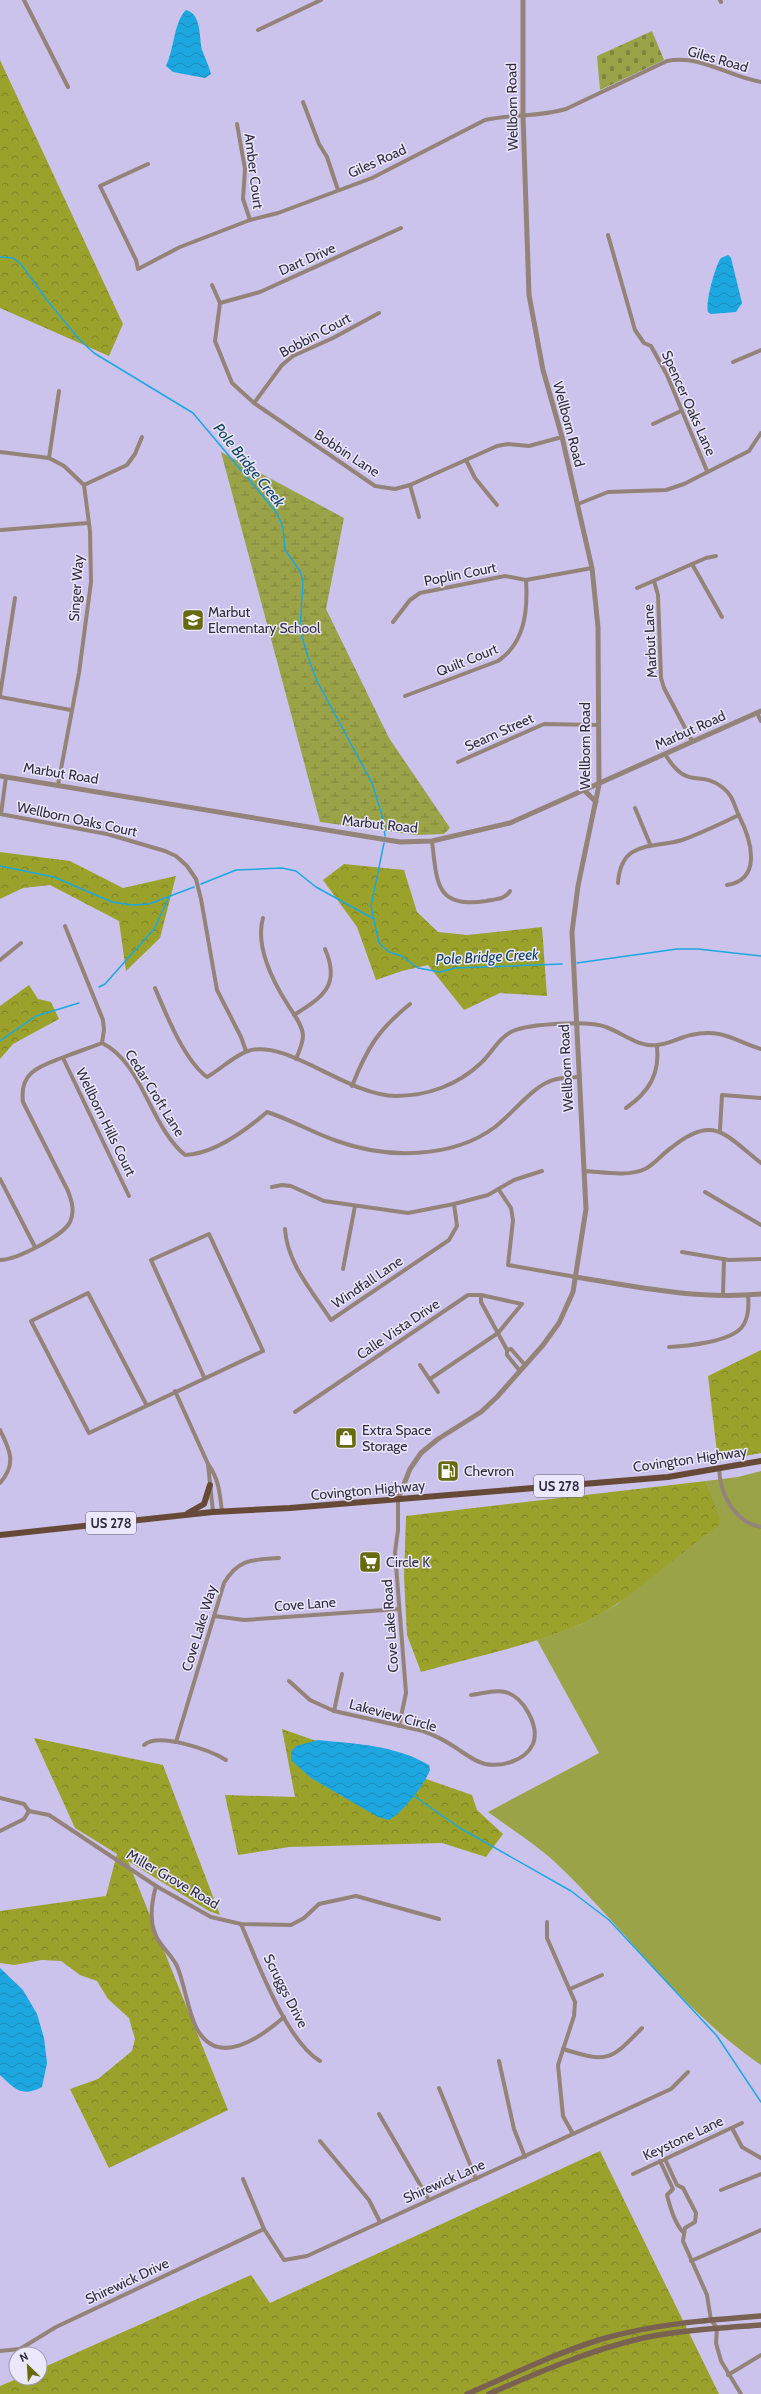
<svg xmlns="http://www.w3.org/2000/svg" width="761" height="2394" font-family="Cabin,sans-serif">
  <style>
    .forest { fill: url(#forest-crowns) }
    .wetland { fill: url(#wetland-marsh) }
    .cemetery { fill: url(#cemetery-stones) }
    .green { fill: #9ba349 }
    .water { fill: url(#water-waves) }
    .lines { fill: none; stroke-linecap: round; stroke-linejoin: round }
    .stream { stroke: #1da7e1; stroke-width: 1.5 }
    .minor { stroke: #948379; stroke-width: 4 }
    .tertiary { stroke: #948379; stroke-width: 5 }
    .secondary { stroke: #7a6253; stroke-width: 5.5 }
    .primary { stroke: #664a37; stroke-width: 6 }
    .labels { text-anchor: middle; stroke-width: 3; stroke-linejoin: round; paint-order: stroke }
    .shield { fill: #ebe7fc; stroke: #676476; stroke-width: 1 }
    .shield-label { font-size: 13px; font-weight: bold; fill: #2f2c3c }
    .street-label { font-size: 14px; fill: #2f2c3c; stroke: #ebe7fc }
    .poi-label { font-size: 14px; fill: #2f2c3c; stroke: #ebe7fc; text-anchor: start }
    .water-label { font-size: 15px; font-style: italic; fill: #0f435b; stroke: #ebe7fc }
  </style>
  <defs>
    <pattern id="forest-crowns" width="20" height="18" patternUnits="userSpaceOnUse"><rect width="20" height="18" fill="#9aa22c"/><path d="M2 6a3 3 0 1 1 6 0M12 15a3 3 0 1 1 6 0" fill="none" stroke="#7e8427"/></pattern>
    <pattern id="wetland-marsh" width="20" height="14" patternUnits="userSpaceOnUse"><rect width="20" height="14" fill="#9ba349"/><path d="M1 5h8M5 5V1M11 12h8M15 12V8" fill="none" stroke="#7f853e"/></pattern>
    <pattern id="cemetery-stones" width="16" height="16" patternUnits="userSpaceOnUse"><rect width="16" height="16" fill="#9ba349"/><path d="M2 7V4a2 2 0 0 1 4 0v3zM10 15v-3a2 2 0 0 1 4 0v3z" fill="#7f853e"/></pattern>
    <pattern id="water-waves" width="16" height="10" patternUnits="userSpaceOnUse"><rect width="16" height="10" fill="#1da7e1"/><path d="M0 5q4-4 8 0t8 0" fill="none" stroke="#1a88b8"/></pattern>
  </defs>
  <rect width="100%" height="100%" fill="#cbc3ec"/>
  <g class="forest">
    <polygon points="0,60 123,324 109,356 0,308"/>
    <polygon points="0,852 70,861 123,888 176,876 160,938 126,971 119,921 50,885 23,888 0,899"/>
    <polygon points="344,864 404,870 417,912 438,932 467,935 542,927 547,996 500,993 464,1010 428,965 402,971 376,980 357,927 323,880"/>
    <polygon points="29,985 38,999 51,1002 59,1019 13,1044 0,1059 0,1006"/>
    <polygon points="761,1350 761,1453 718,1461 708,1376"/>
    <path d="M706 1481 722 1523C680 1555 626 1605 579 1625 529 1646 473 1657 421 1672L407 1635 404 1577 406 1516Z"/>
    <polygon points="282,1729 472,1795 477,1810 503,1834 486,1857 442,1843 289,1847 238,1855 225,1795 295,1797"/>
    <polygon points="34,1738 163,1765 220,1915 209,1911 128,1861 228,2110 109,2168 70,2089 98,2079 132,2051 135,2039 129,2018 108,1999 97,1981 80,1975 61,1961 42,1960 14,1965 0,1963 0,1911 106,1896 117,1854 75,1828"/>
    <polygon points="600,2151 719,2394 0,2394 0,2386 19,2378 40,2378 40,2369 251,2275 270,2303"/>
  </g>
  <polygon class="wetland" points="221,452 344,518 326,609 389,738 450,828 444,834 417,835 320,822"/>
  <polygon class="cemetery" points="652,31 664,60 600,90 597,56"/>
  <path class="green" d="M761 1471V2065C682 2011 627 1931 558 1865 538 1846 511 1829 488 1812L599 1753 537 1640 579 1625 616 1605 721 1523 706 1481 738 1477Z"/>
  <g class="water">
    <path d="M186 10C202 14 199 38 202 50 205 58 209 66 211 74L205 78 173 72 166 66C174 50 174 21 186 10Z"/>
    <path d="M728 255 731 258 742 303 736 312 711 314 708 312C705 303 715 266 721 258Z"/>
    <path d="M318 1740C357 1744 394 1745 429 1765L430 1770C424 1786 403 1812 389 1820L378 1817 311 1778 291 1760V1752L296 1746Z"/>
    <path d="M0 1968 23 1990 37 2014 44 2038 47 2063 42 2087C21 2098 14 2088 0 2075Z"/>
  </g>
  <g class="lines">
    <g class="stream">
      <polyline points="0,257 13,258 21,264 46,299 79,339 94,353 193,413 277,513 283,528 285,550 300,571 303,582 300,630 308,657 317,681 372,783 382,815 385,836"/>
      <polyline points="384,843 371,906 379,943 389,952 402,956 418,968 440,972 455,968 562,964"/>
      <polyline points="0,866 54,877 112,902 132,905 149,904 194,887"/>
      <polyline points="201,884 236,870 282,868 296,871 316,887 374,919"/>
      <polyline points="577,963 677,949 698,949 761,956"/>
      <polyline points="99,987 105,984 154,929 169,897"/>
      <polyline points="0,1041 36,1016 79,1003"/>
      <polyline points="414,1796 460,1828 571,1891 609,1920 717,2036 761,2102"/>
    </g>
    <g class="minor">
      <polyline points="24,0 68,87"/>
      <polyline points="720,0 721,2"/>
      <polyline points="258,30 321,0"/>
      <polyline points="303,102 319,144 327,157 338,190"/>
      <polyline points="237,124 245,169 243,199 250,220"/>
      <path d="M148 164 100 186 136 260 138 269 180 247 250 220 278 213 372 178 485 120C512 114 539 117 566 109L667 61C700 54 729 77 761 82"/>
      <polyline points="608,235 635,330 644,343 651,346 667,375 707,471"/>
      <polyline points="212,285 220,303 215,341 232,383 254,403 375,486 395,489 410,485 497,446 508,444 529,446 562,437"/>
      <polyline points="220,303 260,292 401,228"/>
      <polyline points="733,362 761,350"/>
      <polyline points="254,403 282,365 293,356 333,338 379,313"/>
      <polyline points="653,424 681,411"/>
      <polyline points="0,452 49,458 64,466 84,485 90,531 91,582 79,673 58,785"/>
      <polyline points="49,458 59,391"/>
      <polyline points="466,460 475,478 497,505"/>
      <polyline points="84,485 127,465 135,454 142,437"/>
      <polyline points="410,485 419,517"/>
      <polyline points="578,504 608,492 666,490 684,484 749,451 761,433"/>
      <polyline points="1,530 88,523"/>
      <polyline points="692,564 722,617"/>
      <polyline points="654,581 658,595 661,678 664,688 692,741"/>
      <polyline points="637,588 706,558 716,556"/>
      <polyline points="393,622 410,600 420,593 505,576 526,580 592,568"/>
      <polyline points="0,695 15,598"/>
      <path d="M405 696 498 661C525 643 528 610 526 580"/>
      <polyline points="0,697 71,710"/>
      <polyline points="757,713 761,721"/>
      <path d="M665 754C688 792 699 769 722 787 733 795 734 805 739 816 753 843 761 880 727 885"/>
      <polyline points="458,762 544,724 598,725"/>
      <polyline points="635,808 650,844"/>
      <polyline points="0,814 107,834 165,851 176,856 187,866 196,879 201,899 217,990 241,1037 246,1051"/>
      <polyline points="1,814 6,777"/>
      <path d="M432 841C437 880 434 909 486 901 495 899 505 900 510 891"/>
      <path d="M618 883C621 839 653 849 682 840 702 833 720 824 739 815"/>
      <path d="M263 918C255 946 273 982 288 1005 294 1015 302 1024 303 1035 303 1044 299 1051 296 1059"/>
      <polyline points="65,926 103,1020 104,1030 102,1043"/>
      <polyline points="0,960 21,943"/>
      <path d="M155 988C166 1014 184 1060 207 1077 220 1070 233 1056 248 1051 287 1038 347 1096 396 1096 427 1096 458 1085 481 1063 492 1053 499 1037 513 1031 529 1024 589 1020 606 1027 623 1033 637 1047 657 1045 668 1045 680 1037 691 1035 723 1028 734 1041 761 1049"/>
      <path d="M294 1015C323 997 341 985 325 949"/>
      <path d="M102 1043C143 1063 149 1125 185 1155 214 1154 245 1131 267 1112 292 1120 313 1133 337 1141 386 1159 452 1159 495 1127 512 1114 530 1090 548 1082 557 1077 569 1078 578 1077"/>
      <polyline points="63,1058 129,1196"/>
      <path d="M352 1086C367 1048 378 1030 410 1004"/>
      <path d="M626 1108C649 1092 660 1074 657 1046"/>
      <polyline points="720,1130 722,1095 761,1098"/>
      <path d="M585 1171C603 1172 628 1177 645 1169 655 1164 662 1154 671 1148 714 1113 725 1135 761 1163"/>
      <polyline points="0,1179 35,1247"/>
      <polyline points="272,1187 282,1185 291,1186 324,1201 408,1213 454,1204 488,1195 514,1180 542,1171"/>
      <polyline points="499,1190 511,1208 513,1220 508,1265 576,1277"/>
      <polyline points="705,1192 761,1225"/>
      <path d="M285 1229C287 1263 312 1291 331 1320L449 1240 457 1226 454 1204"/>
      <polyline points="682,1252 729,1260 761,1259"/>
      <path d="M0 1260C16 1260 63 1236 70 1222 75 1211 72 1202 68 1191L23 1102C19 1071 41 1066 64 1057 77 1052 89 1048 102 1043"/>
      <polyline points="343,1269 355,1206"/>
      <polyline points="481,1295 481,1302 507,1350 507,1355 520,1371"/>
      <polyline points="723,1295 724,1259"/>
      <path d="M669 1347C687 1346 730 1342 742 1327 749 1318 749 1306 748 1295"/>
      <polyline points="507,1350 511,1349 525,1365"/>
      <polyline points="420,1365 438,1392"/>
      <polyline points="175,1391 208,1464"/>
      <polyline points="146,1404 88,1293 31,1321 89,1433 263,1351 209,1234 151,1260 204,1377"/>
      <polyline points="295,1412 468,1295 481,1295 522,1304 498,1333 430,1379"/>
      <path d="M0 1430C10 1450 17 1464 0 1483"/>
      <path d="M719 1468C720 1494 734 1522 761 1527"/>
      <polyline points="398,1499 398,1530 395,1552 406,1693 399,1726"/>
      <path d="M213 1512 208 1464C219 1479 220 1494 222 1512"/>
      <polyline points="214,1616 244,1620 399,1609"/>
      <path d="M289 1681 310 1700 334 1711 423 1731C434 1735 444 1740 453 1746 463 1752 473 1761 485 1764 502 1767 525 1761 533 1744 540 1726 523 1696 505 1692 495 1689 481 1694 471 1695"/>
      <polyline points="334,1711 342,1674"/>
      <path d="M176 1742 224 1583C239 1558 253 1560 279 1558"/>
      <path d="M144 1745C159 1732 210 1750 226 1760"/>
      <polyline points="0,1798 24,1804 29,1811"/>
      <polyline points="0,1831 24,1819 29,1811 49,1815 156,1886 211,1917 241,1924 291,1925 304,1918 319,1904 356,1896 439,1919"/>
      <path d="M156 1886C151 1904 148 1928 161 1944 166 1951 173 1958 177 1966 185 1985 187 2008 196 2027 217 2069 260 2038 284 2017"/>
      <polyline points="547,1922 547,1938 575,2002 574,2016 558,2065 563,2116 573,2134"/>
      <path d="M241 1924C257 1961 286 2041 320 2061"/>
      <polyline points="570,1989 602,1975"/>
      <path d="M563 2049C608 2063 610 2061 642 2028"/>
      <polyline points="499,2061 514,2129 525,2157"/>
      <polyline points="439,2088 476,2179"/>
      <polyline points="379,2114 429,2200"/>
      <polyline points="732,2128 742,2147 761,2158"/>
      <polyline points="320,2141 369,2200 380,2222"/>
      <polyline points="665,2159 677,2185 683,2188 696,2213 695,2222 685,2228 683,2241 707,2295 711,2320 717,2328 716,2343 721,2361 741,2394"/>
      <path d="M660 2161 673 2189 667 2195C670 2207 675 2224 683 2232"/>
      <polyline points="633,2174 742,2123"/>
      <polyline points="243,2179 264,2229 284,2260 307,2256 671,2089 688,2072"/>
      <polyline points="721,2190 761,2174"/>
      <polyline points="691,2261 761,2230"/>
      <polyline points="0,2351 20,2349 56,2327 264,2229"/>
      <polyline points="728,2375 761,2355"/>
    </g>
    <g class="tertiary">
      <polyline points="0,776 363,836 400,842 432,841 510,823 761,711"/>
      <polyline points="585,791 596,802"/>
      <path d="M576 1277C636 1287 699 1300 761 1294"/>
      <polyline points="398,1499 410,1469 421,1453 438,1439 481,1412 497,1397 543,1345 559,1323 573,1292 586,1209 572,932 578,886 599,785 598,627 592,568 562,437 543,370 529,295 523,116 523,0"/>
    </g>
    <g class="secondary">
      <path d="M467 2394C511 2375 556 2353 602 2339 654 2324 707 2320 761 2316"/>
      <path d="M489 2394C539 2372 590 2350 643 2338 682 2330 722 2328 761 2325"/>
    </g>
    <g class="primary">
      <polyline points="188,1513 204,1504 210,1485"/>
      <polyline points="0,1535 213,1512 290,1508 668,1477 761,1461"/>
    </g>
  </g>
  <defs>
    <g id="school-square" transform="scale(1.15)"><rect x="-9" y="-9" width="18" height="18" rx="4" fill="#656b0e" stroke="#ebe7fc"/><path d="M0-5L7-2L0 1L-7-2ZM-4 1L0 2.5L4 1V4Q0 6-4 4Z" fill="#fff"/></g>
    <g id="shop-square" transform="scale(1.15)"><rect x="-9" y="-9" width="18" height="18" rx="4" fill="#656b0e" stroke="#ebe7fc"/><path d="M-5-2.5h2.3a2.7 3.5 0 0 1 5.4 0H5L5.5 6h-11ZM-1.5-2.5h3a1.5 2.3 0 0 0-3 0Z" fill="#fff"/></g>
    <g id="fuel-square" transform="scale(1.15)"><rect x="-9" y="-9" width="18" height="18" rx="4" fill="#656b0e" stroke="#ebe7fc"/><path d="M-5.5-6h7V0h2V4h1.3V-2.5L3-4.5l.8-.8L6-3V5H2.5V1h-1V6h-7ZM-4.2-4.7v3.2H.2V-4.7Z" fill="#fff"/></g>
    <g id="supermarket-square" transform="scale(1.15)"><rect x="-9" y="-9" width="18" height="18" rx="4" fill="#656b0e" stroke="#ebe7fc"/><path d="M-6-5.5h2.5l.6 2H6L4.5 2H-2.5L-4.4-4H-6ZM-1.5 3.2a1.3 1.3 0 1 0 .1 0ZM3 3.2a1.3 1.3 0 1 0 .1 0Z" fill="#fff"/></g>
  </defs>
  <g fill-rule="evenodd">
    <use href="#school-square" x="193" y="620"/>
    <use href="#shop-square" x="346" y="1438"/>
    <use href="#fuel-square" x="448" y="1471"/>
    <use href="#supermarket-square" x="370" y="1562"/>
  </g>
  <g class="labels">
    <g class="shield">
      <rect x="534" y="1475" width="50" height="22" rx="3"/>
      <rect x="86" y="1512" width="50" height="22" rx="3"/>
    </g>
    <g class="shield-label">
      <text x="559" y="1491">US 278</text>
      <text x="111" y="1528">US 278</text>
    </g>
    <g class="street-label">
      <text transform="translate(718 59) rotate(16)" y="5">Giles Road</text>
      <text transform="translate(512 107) rotate(-91)" y="5">Wellborn Road</text>
      <text transform="translate(377 161) rotate(-24)" y="5">Giles Road</text>
      <text transform="translate(254 171) rotate(83)" y="5">Amber Court</text>
      <text transform="translate(307 259) rotate(-24)" y="5">Dart Drive</text>
      <text transform="translate(315 335) rotate(-28)" y="5">Bobbin Court</text>
      <text transform="translate(689 403) rotate(66)" y="5">Spencer Oaks Lane</text>
      <text transform="translate(569 424) rotate(75)" y="5">Wellborn Road</text>
      <text transform="translate(347 453) rotate(33)" y="5">Bobbin Lane</text>
      <text transform="translate(460 574) rotate(-11)" y="5">Poplin Court</text>
      <text transform="translate(76 588) rotate(-86)" y="5">Singer Way</text>
      <text transform="translate(650 641) rotate(-93)" y="5">Marbut Lane</text>
      <text transform="translate(467 660) rotate(-22)" y="5">Quilt Court</text>
      <text transform="translate(690 730) rotate(-24)" y="5">Marbut Road</text>
      <text transform="translate(499 732) rotate(-24)" y="5">Seam Street</text>
      <text transform="translate(585 746) rotate(-90)" y="5">Wellborn Road</text>
      <text transform="translate(61 773) rotate(9)" y="5">Marbut Road</text>
      <text transform="translate(77 819) rotate(12)" y="5">Wellborn Oaks Court</text>
      <text transform="translate(380 824) rotate(6)" y="5">Marbut Road</text>
      <text transform="translate(566 1068) rotate(-93)" y="5">Wellborn Road</text>
      <text transform="translate(155 1093) rotate(58)" y="5">Cedar Croft Lane</text>
      <text transform="translate(106 1122) rotate(64)" y="5">Wellborn Hills Court</text>
      <text transform="translate(367 1282) rotate(-34)" y="5">Windfall Lane</text>
      <text transform="translate(398 1329) rotate(-34)" y="5">Calle Vista Drive</text>
      <text transform="translate(690 1459) rotate(-8)" y="5">Covington Highway</text>
      <text transform="translate(368 1490) rotate(-5)" y="5">Covington Highway</text>
      <text transform="translate(305 1604) rotate(-4)" y="5">Cove Lane</text>
      <text transform="translate(390 1626) rotate(-94)" y="5">Cove Lake Road</text>
      <text transform="translate(199 1628) rotate(-73)" y="5">Cove Lake Way</text>
      <text transform="translate(393 1715) rotate(15)" y="5">Lakeview Circle</text>
      <text transform="translate(173 1879) rotate(30)" y="5">Miller Grove Road</text>
      <text transform="translate(286 1991) rotate(63)" y="5">Scruggs Drive</text>
      <text transform="translate(683 2138) rotate(-25)" y="5">Keystone Lane</text>
      <text transform="translate(444 2181) rotate(-24)" y="5">Shirewick Lane</text>
      <text transform="translate(127 2281) rotate(-25)" y="5">Shirewick Drive</text>
    </g>
    <g class="poi-label">
      <text x="208" y="617">Marbut<tspan x="208" dy="16">Elementary School</tspan></text>
      <text x="362" y="1435">Extra Space<tspan x="362" dy="16">Storage</tspan></text>
      <text x="464" y="1476">Chevron</text>
      <text x="386" y="1567">Circle K</text>
    </g>
    <g class="water-label">
      <text transform="translate(249 465) rotate(51)" y="5">Pole Bridge Creek</text>
      <text transform="translate(487 957) rotate(-3)" y="5">Pole Bridge Creek</text>
    </g>
  </g>
  <g transform="translate(28 2366) rotate(335)"><circle r="19" fill="#ebe7fc" stroke="#a09caf"/>
  <path d="M0-3L7 15L0 10L-7 15Z" fill="#656b0e"/>
  <text y="-6" font-size="11" font-weight="bold" text-anchor="middle" fill="#2f2c3c">N</text>
  </g>
</svg>
